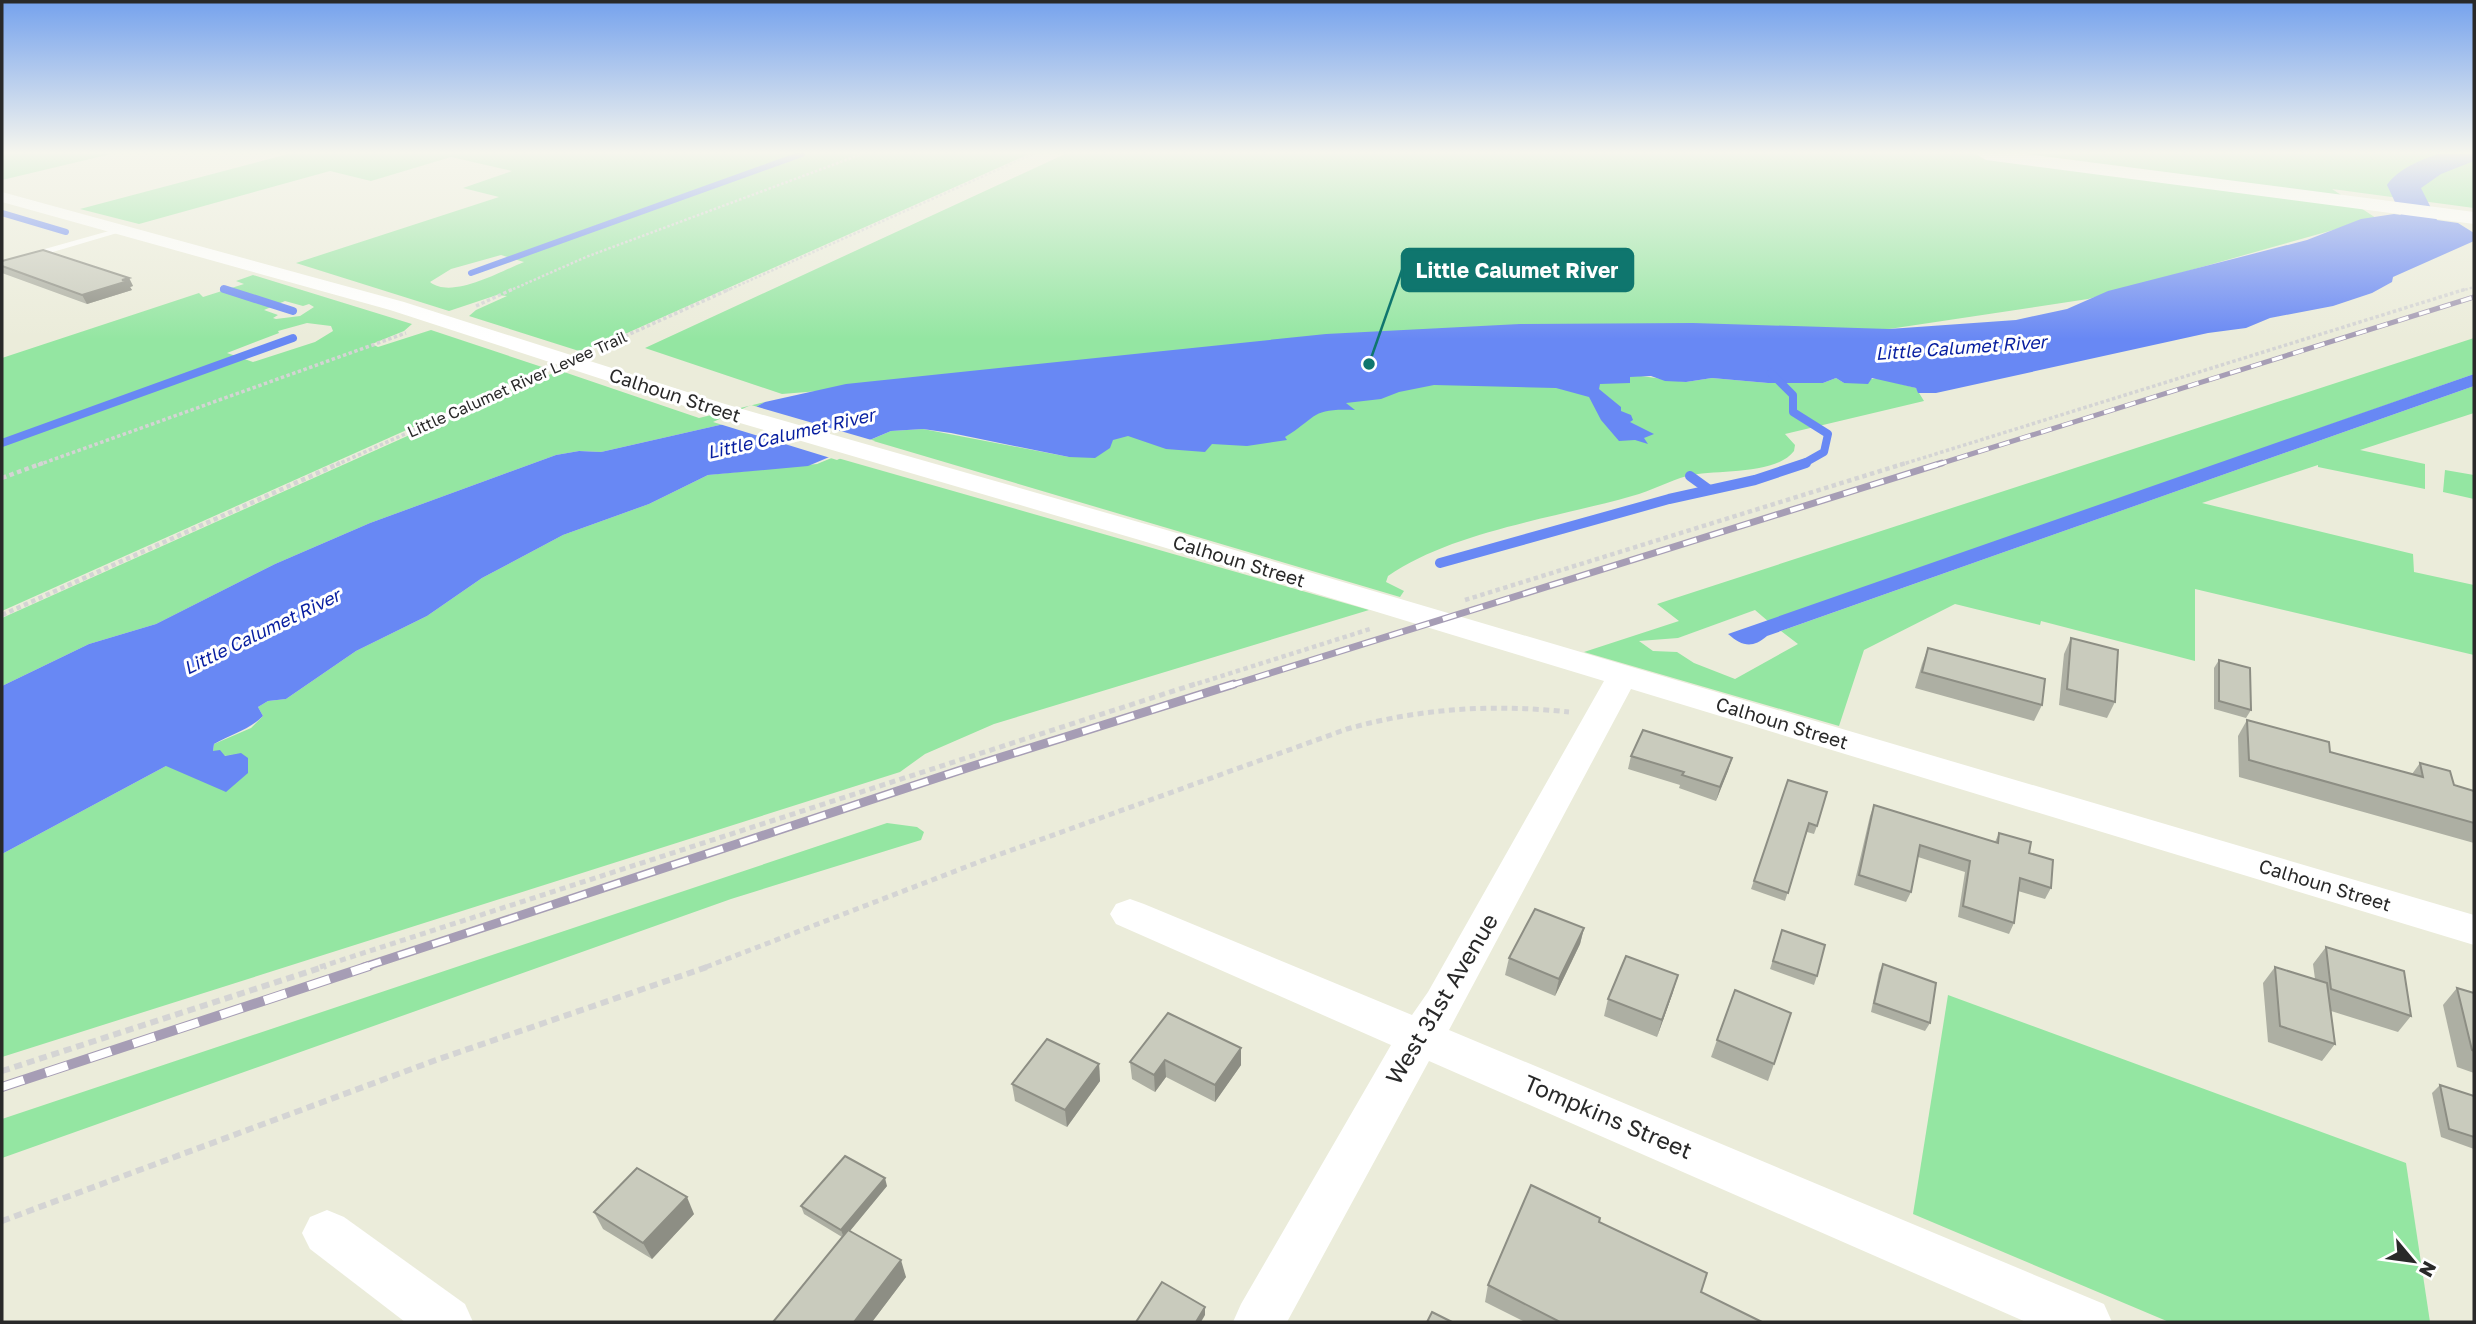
<svg xmlns="http://www.w3.org/2000/svg" width="2476" height="1324" font-family="'Golos Text',sans-serif">
  <style>
    .green { fill: #94e6a2; fill-rule: evenodd }
    .water { fill: #6888f4 }
    .pier { fill: #ebecda }
    .lines { fill: none; stroke-linecap: round; stroke-linejoin: round }
    .stream-far2 { stroke: #6888f4; stroke-width: 6 }
    .stream-far1 { stroke: #6888f4; stroke-width: 8 }
    .stream { stroke: #6888f4; stroke-width: 10 }
    .river { fill: #6888f4; fill-rule: evenodd }
    .path-far4 { stroke: #d4d4d4; stroke-width: 2.5; stroke-dasharray: 2.5 2; stroke-linecap: butt }
    .path-far3 { stroke: #d4d4d4; stroke-width: 3.5; stroke-dasharray: 3.5 2.5; stroke-linecap: butt }
    .path-far2 { stroke: #d4d4d4; stroke-width: 4.5; stroke-dasharray: 4.5 3.5; stroke-linecap: butt }
    .path-far1 { stroke: #d4d4d4; stroke-width: 5; stroke-dasharray: 6 4.5; stroke-linecap: butt }
    .path { stroke: #d4d4d4; stroke-width: 6; stroke-dasharray: 8 5; stroke-linecap: butt }
    .service { fill: #fff; fill-rule: evenodd }
    .minor { fill: #fff; fill-rule: evenodd }
    .tertiary { fill: #fff; fill-rule: evenodd }
    .rail-far3-casing { stroke: #a69db5; stroke-width: 5 }
    .rail-far2-casing { stroke: #a69db5; stroke-width: 7 }
    .rail-far1-casing { stroke: #a69db5; stroke-width: 9 }
    .rail-casing { stroke: #a69db5; stroke-width: 10 }
    .rail-far3 { stroke: #fff; stroke-width: 3.5; stroke-dasharray: 11; stroke-linecap: butt }
    .rail-far2 { stroke: #fff; stroke-width: 4.5; stroke-dasharray: 14; stroke-linecap: butt }
    .rail-far1 { stroke: #fff; stroke-width: 6; stroke-dasharray: 18; stroke-linecap: butt }
    .rail { stroke: #fff; stroke-width: 8; stroke-dasharray: 23; stroke-linecap: butt }
    .wall { fill: #adafa3 }
    .shaded-wall { fill: #8d8e84 }
    .building { fill: #c9cbbd; stroke: #8d8e84; stroke-width: 2 }
    .labels { text-anchor: middle; stroke-width: 6; stroke-linejoin: round; paint-order: stroke }
    .far-street-label { font-size: 16px; fill: #292929; stroke: #fff }
    .far-water-label { font-size: 18px; font-style: italic; fill: #071ea0; stroke: #fff }
    .street-label { font-size: 19px; fill: #292929; stroke: #fff }
    .near-street-label { font-size: 23px; fill: #292929; stroke: #fff }
    .leader { fill: none; stroke: #0f766e; stroke-width: 2.5 }
    .callout-dot { fill: #0f766e; stroke: #fff; stroke-width: 2.5 }
    .callout { fill: #0f766e; stroke: #0f766e; stroke-width: 2.5 }
    .callout-label { font-size: 21px; text-anchor: middle; font-weight: bold; fill: #fff }
  </style>
  <rect width="100%" height="100%" fill="#ebecda"/>
  <g class="green">
    <polygon points="8,154 111,154 2,180 2,155"/>
    <path d="M288 154H1029L607 342 579 351 469 316 476 310 507 296 497 295 449 311 296 263 499 197 463 188 512 171 451 157 371 181 330 171 139 224 80 209ZM501 255 524 262C503 270 452 300 430 282L451 269Z"/>
    <polygon points="1065,154 2474,154 2474,208 2332,189 2376,218 2088,299 1889,329 1438,341 782,394 645,348"/>
    <path d="M253 275 412 324 404 331 372 344 378 347 431 330 545 368 2 611V358L199 293 203 297 244 284 236 281ZM285 301 303 306 309 304 314 307 300 316 276 319 273 318 278 315 264 310ZM307 323 331 326 333 331 315 342 253 362 227 353 279 333 278 331Z"/>
    <polygon points="2474,338 2474,374 1769,622 1755,610 1678,638 1639,641 1653,651 1677,652 1694,663 1735,679 1798,644 1781,631 2474,386 2474,413 2360,450 2425,464 2425,489 2318,467 2318,465 2202,503 2413,554 2414,572 2474,585 2474,655 2195,589 2195,661 2041,621 2040,625 1955,604 1864,650 1839,726 1584,652 1679,621 1657,604"/>
    <polygon points="561,371 699,418 765,402 724,424 601,452 579,451 556,455 370,523 275,564 156,624 89,644 2,686 2,618 532,380"/>
    <path d="M1641 376 1686 382 1712 378 1768 383H1823L1836 378 1844 383 1878 378 1916 388 1924 401 1785 434 1795 445 1794 451C1775 476 1715 469 1687 476 1669 481 1651 491 1632 496 1556 518 1453 531 1388 576L1386 582 1404 591 1400 597 870 440 891 431 923 429 1069 457 1122 431 1284 438 1276 415 1416 384Z"/>
    <polygon points="834,457 1369,610 994,724 925,754 900,772 2,1057 2,854 166,766 241,753 225,756 213,751 214,744 251,728 263,716 258,707 268,701 286,699 356,651 427,616 482,578 563,535 649,504 708,475 817,464"/>
    <polygon points="2445,470 2474,475 2474,499 2443,492"/>
    <polygon points="887,823 917,827 924,832 921,840 731,899 2,1158 2,1119"/>
    <polygon points="1948,995 2406,1163 2430,1322 2169,1322 1913,1214"/>
  </g>
  <g class="water">
    <path d="M2394 214 2458 223 2474 233V241L2393 277 2392 282 2372 293 2333 306 2270 318 2246 328 2208 333 1936 393H1918L1916 388 1872 378 1868 384 1844 383 1836 378 1823 383H1768L1712 378 1686 382 1665 381 1651 376 1630 377V383L1600 384 1599 389 1621 407V411L1631 415 1633 420 1630 422 1654 434 1644 438 1648 444 1635 440 1619 441 1601 420 1589 397 1556 388 1434 385 1399 392 1381 399 1346 403 1355 410C1310 408 1318 417 1285 437L1287 440 1247 446 1212 444 1205 452 1166 449 1128 436 1113 440 1110 448 1095 458 1069 457 951 433 923 429 891 431 808 466 708 475 649 504 563 535 482 578 427 616 356 651 286 699 268 701 258 707 263 716C249 730 232 734 214 744L213 751 220 750 225 756 241 753 248 758V773L226 792 166 766 2 854V686L89 644 156 624 275 564 370 523 556 455 579 451 601 452 724 424 765 402 846 384 1326 334 1520 324 1693 323 1889 329 2016 320 2067 309 2108 291 2307 240 2361 219Z"/>
    <path d="M2474 374V386L1767 636C1752 649 1742 646 1728 634Z"/>
  </g>
  <polygon class="pier" points="751,405 875,441 837,460 713,422"/>
  <g class="lines">
    <g class="stream-far2">
      <polyline points="2,213 66,232"/>
      <polyline points="471,273 802,154"/>
      <polyline points="223,289 230,291"/>
    </g>
    <g class="stream-far1">
      <polyline points="224,289 293,311"/>
      <polyline points="1771,373 1793,395 1793,412 1828,434 1824,452 1801,465"/>
      <polyline points="2,443 293,338"/>
    </g>
    <g class="stream">
      <polyline points="1690,476 1708,489"/>
      <polyline points="1440,563 1669,499 1755,480 1806,463"/>
    </g>
    <path class="river" d="M2438 154H2474V161L2441 174 2421 188 2441 228C2437 235 2432 247 2425 252 2409 264 2384 271 2365 267L2360 259C2371 242 2395 245 2407 228L2387 185C2398 169 2420 160 2438 154Z"/>
    <g class="path-far4">
      <polyline points="509,291 586,257 862,154"/>
      <polyline points="726,291 1033,154"/>
      <polyline points="2461,291 2474,287"/>
    </g>
    <g class="path-far3">
      <polyline points="476,306 513,289"/>
      <polyline points="603,346 730,289"/>
      <polyline points="38,465 406,333"/>
      <polyline points="336,465 534,376"/>
      <polyline points="1900,465 2466,289"/>
    </g>
    <g class="path-far2">
      <polyline points="2,478 43,463"/>
      <polyline points="1465,600 1906,463"/>
      <polyline points="2,615 340,463"/>
      <polyline points="1190,686 1370,629"/>
    </g>
    <g class="path-far1">
      <polyline points="320,967 1195,684"/>
      <path d="M706 967 984 860 1347 729C1421 708 1493 704 1569 712"/>
    </g>
    <g class="path">
      <polyline points="2,1071 326,966"/>
      <polyline points="2,1221 436,1060 710,966"/>
    </g>
    <polygon class="service" points="116,229 124,231 2,267 2,261"/>
    <g class="minor">
      <polygon points="2,192 404,302 725,404 1163,529 2474,915 2474,945 1631,689 1449,1030 2104,1304 2112,1322 2026,1322 1429,1061 1287,1322 1233,1322 1241,1304 1391,1045 1116,924 1110,914 1116,904 1130,899 1144,904 1412,1015 1428,992 1604,681 1143,541 709,414 390,310 2,202"/>
      <polygon points="327,1210 344,1217 465,1304 473,1322 405,1322 310,1249 302,1233 310,1217"/>
    </g>
    <polygon class="tertiary" points="1976,154 2027,154 2474,212 2474,224 1986,160"/>
    <g class="rail-far3-casing">
      <polyline id="rail-far3" points="1936,465 2474,297"/>
    </g>
    <g class="rail-far2-casing">
      <polyline id="rail-far2" points="1229,686 1942,463"/>
    </g>
    <g class="rail-far1-casing">
      <polyline id="rail-far1" points="364,967 973,766 1234,684"/>
    </g>
    <g class="rail-casing">
      <polyline id="rail" points="2,1087 369,966"/>
    </g>
    <use href="#rail-far3" class="rail-far3"/>
    <use href="#rail-far2" class="rail-far2"/>
    <use href="#rail-far1" class="rail-far1"/>
    <use href="#rail" class="rail"/>
  </g>
  <g class="wall">
    <polygon points="2,261 129,278 133,286 130,287 132,290 87,304 2,273"/>
    <polygon points="2071,638 2115,702 2107,718 2059,705 2064,654"/>
    <polygon points="1928,648 2042,705 2034,721 1915,688 1922,664"/>
    <polygon points="2219,660 2251,710 2246,718 2214,709 2214,668"/>
    <polygon points="2247,720 2330,752 2412,774 2420,763 2454,785 2474,791 2474,843 2239,777 2238,736"/>
    <polygon points="1631,756 1732,758 1716,801 1679,788 1680,785 1628,769"/>
    <polygon points="1788,780 1817,826 1814,834 1807,832 1785,901 1751,889"/>
    <polygon points="1874,805 1995,842 1999,833 2029,853 2051,888 2045,899 2018,891 2014,923 2009,934 1958,917 1965,872 1918,857 1911,892 1906,902 1854,885 1870,816"/>
    <polygon points="1584,928 1580,944 1555,996 1505,975 1509,958"/>
    <polygon points="1782,930 1817,976 1814,985 1770,969"/>
    <polygon points="2326,947 2411,1016 2398,1032 2331,1011 2335,1044 2322,1061 2268,1042 2263,983 2275,967 2315,979 2313,964"/>
    <polygon points="1883,964 1930,1023 1925,1031 1871,1012 1879,973"/>
    <polygon points="2457,988 2474,993 2474,1073 2457,1067 2443,1005"/>
    <polygon points="1673,992 1657,1037 1604,1016 1608,999"/>
    <polygon points="1717,1040 1774,1064 1768,1081 1711,1057"/>
    <polygon points="1241,1048 1241,1065 1215,1102 1166,1077 1155,1092 1132,1079 1130,1062"/>
    <polygon points="1099,1064 1100,1081 1067,1127 1015,1101 1012,1084"/>
    <polygon points="2440,1085 2474,1096 2474,1149 2441,1137 2432,1093"/>
    <polygon points="887,1186 850,1231 906,1277 872,1322 773,1322 842,1237 804,1214 801,1206"/>
    <polygon points="594,1212 694,1214 652,1259 603,1229"/>
    <polygon points="1599,1222 1701,1292 1762,1322 1525,1322 1485,1302 1488,1285"/>
  </g>
  <g class="shaded-wall">
    <polygon points="129,278 133,286 130,287 132,290 87,304 82,295"/>
    <polygon points="1732,758 1728,771 1716,801 1720,787"/>
    <polygon points="1584,928 1580,944 1555,996 1559,979"/>
    <polygon points="1678,975 1673,992 1657,1037 1662,1020"/>
    <polygon points="1241,1048 1241,1065 1215,1102 1215,1085"/>
    <polygon points="1165,1060 1166,1077 1155,1092 1154,1075"/>
    <polygon points="1099,1064 1100,1081 1067,1127 1065,1110"/>
    <polygon points="885,1178 887,1186 844,1238 841,1230"/>
    <polygon points="687,1197 694,1214 652,1259 643,1243"/>
    <polygon points="901,1260 906,1277 872,1322 854,1322"/>
    <polygon points="1205,1307 1205,1315 1201,1322 1196,1322"/>
  </g>
  <g class="building">
    <polygon points="43,250 129,278 122,280 128,281 82,295 2,266 2,261"/>
    <polygon points="2071,638 2118,650 2115,702 2067,689"/>
    <polygon points="1928,648 2045,679 2042,705 1922,672"/>
    <polygon points="2219,660 2250,668 2251,710 2219,701"/>
    <polygon points="2247,720 2329,742 2330,752 2423,777 2420,763 2450,771 2454,785 2474,791 2474,823 2249,760"/>
    <polygon points="1643,730 1732,758 1720,787 1682,775 1684,772 1631,756"/>
    <polygon points="1788,780 1827,792 1817,826 1809,823 1788,893 1754,881"/>
    <polygon points="1874,805 1998,843 1999,833 2031,842 2029,853 2053,860 2051,888 2020,878 2014,923 1963,906 1970,861 1920,845 1911,892 1859,875"/>
    <polygon points="1535,909 1584,928 1559,979 1509,958"/>
    <polygon points="1782,930 1825,945 1817,976 1773,961"/>
    <polygon points="2326,947 2404,971 2411,1016 2331,989"/>
    <polygon points="1626,956 1678,975 1662,1020 1608,999"/>
    <polygon points="1883,964 1936,983 1930,1023 1874,1003"/>
    <polygon points="2275,967 2327,983 2335,1044 2280,1026"/>
    <polygon points="2457,988 2474,993 2474,1051 2472,1050"/>
    <polygon points="1735,990 1791,1013 1774,1064 1717,1040"/>
    <polygon points="1168,1013 1241,1048 1215,1085 1165,1060 1154,1075 1130,1062"/>
    <polygon points="1047,1039 1099,1064 1065,1110 1012,1084"/>
    <polygon points="2440,1085 2474,1096 2474,1137 2449,1129"/>
    <polygon points="845,1156 885,1178 841,1230 801,1206"/>
    <polygon points="637,1168 687,1197 643,1243 594,1212"/>
    <polygon points="1531,1185 1600,1218 1599,1222 1707,1273 1701,1292 1762,1322 1560,1322 1488,1285"/>
    <polygon points="848,1230 901,1260 854,1322 773,1322"/>
    <polygon points="1162,1282 1205,1307 1196,1322 1136,1322"/>
    <polygon points="1432,1312 1452,1322 1427,1322"/>
  </g>
  <linearGradient id="sky" x2="0" y2="1"><stop stop-color="#75a2ed"/><stop offset="0.45" stop-color="#f6f6ee"/><stop offset="1" stop-color="#f6f6ee" stop-opacity="0"/></linearGradient>
  <rect width="2476" height="339" fill="url(#sky)"/>
  <g class="labels">
    <g class="far-street-label">
      <text transform="translate(517 384) rotate(-24)" y="6">Little Calumet River Levee Trail</text>
    </g>
    <g class="far-water-label">
      <text transform="translate(1961 348) rotate(-4)" y="6">Little Calumet River</text>
      <text transform="translate(791 434) rotate(-13)" y="6">Little Calumet River</text>
      <text transform="translate(262 632) rotate(-26)" y="6">Little Calumet River</text>
    </g>
    <g class="street-label">
      <text transform="translate(675 395) rotate(18)" y="7">Calhoun Street</text>
      <text transform="translate(1239 561) rotate(17)" y="7">Calhoun Street</text>
      <text transform="translate(1782 723) rotate(17)" y="7">Calhoun Street</text>
      <text transform="translate(2325 885) rotate(17)" y="7">Calhoun Street</text>
    </g>
    <g class="near-street-label">
      <text transform="translate(1442 999) rotate(-59)" y="8">West 31st Avenue</text>
      <text transform="translate(1608 1117) rotate(23)" y="8">Tompkins Street</text>
    </g>
  </g>
  <path class="leader" d="M1369 364L1402 270"/>
  <circle class="callout-dot" cx="1369" cy="364" r="7"/>
  <rect class="callout" x="1402" y="249" width="231" height="42" rx="7"/>
  <g class="callout-label">
    <text x="1517" y="278">Little Calumet River</text>
  </g>
  <rect width="2476" height="1324" fill="none" stroke="#292929" stroke-width="7"/>
  <g transform="translate(2413 1261) rotate(119)" stroke="#ffffff" stroke-width="5" paint-order="stroke">
  <path d="M0-5L12 26L0 18L-12 26Z" fill="#292929"/>
  <text y="-10" font-size="19" font-weight="bold" text-anchor="middle" fill="#292929">N</text>
  </g>
</svg>
